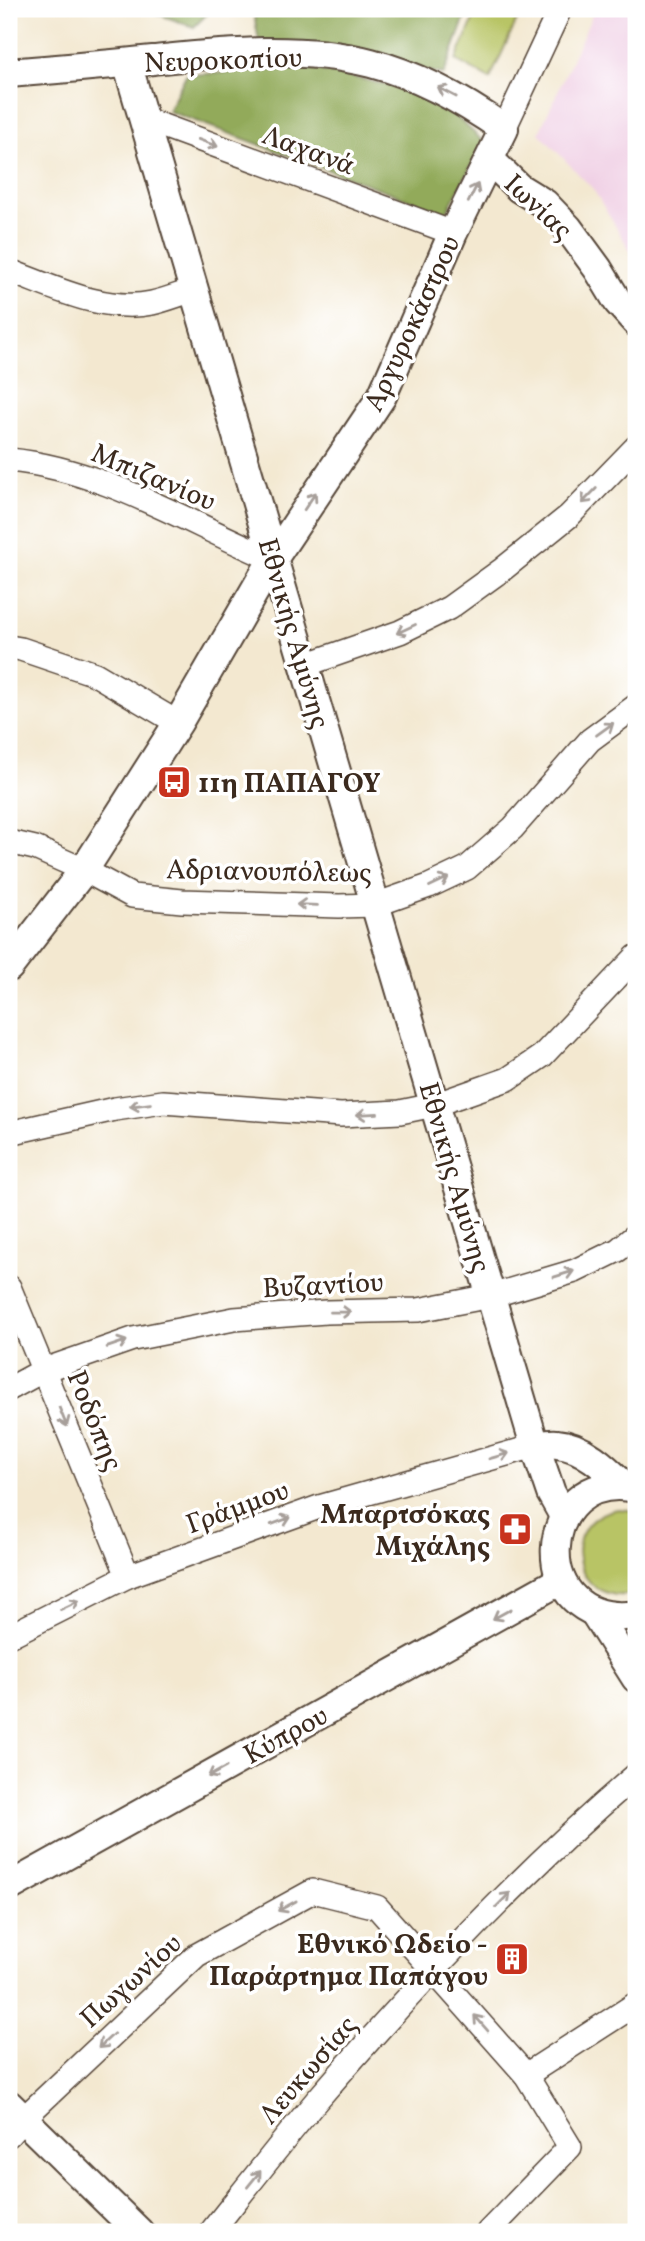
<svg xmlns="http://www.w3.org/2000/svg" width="645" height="2241" font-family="Vollkorn,serif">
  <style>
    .built { fill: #f0d0e5 }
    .green { fill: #b8c465; stroke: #7a7742; stroke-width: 2 }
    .forest { fill: #92aa5a; stroke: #666a3c; stroke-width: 2 }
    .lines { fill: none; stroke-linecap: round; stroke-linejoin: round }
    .minor-casing { stroke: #574639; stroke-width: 26 }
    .tertiary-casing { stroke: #574639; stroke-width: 32 }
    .minor { stroke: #fff; stroke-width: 23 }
    .tertiary { stroke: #fff; stroke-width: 28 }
    .oneway { stroke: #a79f9a }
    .labels { text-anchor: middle; stroke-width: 7; stroke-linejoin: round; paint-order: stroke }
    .street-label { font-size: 28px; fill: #3b2a1e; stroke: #fff }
    .poi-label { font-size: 28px; font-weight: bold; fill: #3b2a1e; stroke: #fff; text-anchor: end }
  </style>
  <rect width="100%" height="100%" fill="#fff"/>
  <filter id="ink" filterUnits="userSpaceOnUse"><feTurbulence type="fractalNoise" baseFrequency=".0143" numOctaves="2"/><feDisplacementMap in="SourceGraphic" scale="14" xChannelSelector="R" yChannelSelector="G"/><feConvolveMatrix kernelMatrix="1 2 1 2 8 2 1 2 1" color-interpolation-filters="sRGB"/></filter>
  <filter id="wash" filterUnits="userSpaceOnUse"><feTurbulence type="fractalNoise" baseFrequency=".00686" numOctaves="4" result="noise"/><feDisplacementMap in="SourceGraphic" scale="28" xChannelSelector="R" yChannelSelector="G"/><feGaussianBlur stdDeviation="1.57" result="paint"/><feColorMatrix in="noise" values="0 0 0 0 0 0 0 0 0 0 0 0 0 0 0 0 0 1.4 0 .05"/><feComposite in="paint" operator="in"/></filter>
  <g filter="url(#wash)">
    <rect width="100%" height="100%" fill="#f3e8d0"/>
    <polygon class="built" points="595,9 636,9 636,260 593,189 539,133"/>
    <g class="green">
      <polygon points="478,9 522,9 490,79 456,60"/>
      <path d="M619 1509 636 1511V1593C573 1610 553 1519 619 1509Z"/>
    </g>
    <g class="forest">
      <polygon points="144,9 212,9 194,27"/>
      <polygon points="253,9 468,9 444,74 259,42"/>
      <polygon points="309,68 397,87 448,109 484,142 446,213 168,111 186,75"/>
    </g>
  </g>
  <g filter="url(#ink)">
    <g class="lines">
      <g class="minor-casing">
        <g id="minor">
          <polyline points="144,119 453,233"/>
          <polyline points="504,129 560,9"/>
          <path d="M9 271C53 287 104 313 152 303 166 300 180 294 194 290"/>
          <path d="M9 460C104 469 187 523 273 559"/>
          <polyline points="9,647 21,649 95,674 178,723"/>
          <polyline points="305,665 400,632 449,608 503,569 569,516 636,447"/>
          <polyline points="9,842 35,848 84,870 132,896 182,901 339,906 375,905 429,886 467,868 513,828 590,740 636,706"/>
          <polyline points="9,1133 115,1109 163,1102 341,1115 400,1112 434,1105 508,1079 542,1056 636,957"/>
          <polyline points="9,1287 128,1576"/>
          <polyline points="9,1389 44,1370 133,1339 234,1319 326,1312 418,1310 491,1296 575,1271 618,1250 636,1235"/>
          <polyline points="9,1636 128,1576 319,1507 535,1446"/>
          <polyline points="526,2075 636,2004"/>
          <polyline points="9,2135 23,2119 197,1955 313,1891 377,1907 526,2075 570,2147 488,2232"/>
          <path d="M211 2232C246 2188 281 2143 317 2100 416 1985 521 1873 636 1775"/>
        </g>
      </g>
      <g class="tertiary-casing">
        <g id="tertiary">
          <polyline points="127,63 535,1446 551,1493 564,1516"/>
          <path d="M9 73C57 69 105 65 153 60 225 53 299 45 371 63 420 76 463 100 504 129L453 233 382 396 273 559 178 723 84 870 9 967"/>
          <polyline points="490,160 519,188 545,204 568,228 598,269 618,302 636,322"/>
          <path d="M535 1446C542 1445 550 1443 557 1444 583 1446 606 1468 623 1485"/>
          <path d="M636 1488C534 1466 524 1631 636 1615"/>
          <polyline points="594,1612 636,1678"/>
          <polyline points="9,1887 561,1580"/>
          <polyline points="9,2105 139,2232"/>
        </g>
      </g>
      <use href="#minor" class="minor"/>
      <use href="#tertiary" class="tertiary"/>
    </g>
    <defs><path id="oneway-shaft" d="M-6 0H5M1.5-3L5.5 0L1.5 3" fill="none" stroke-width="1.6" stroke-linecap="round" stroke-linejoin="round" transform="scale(1.75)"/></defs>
    <g class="oneway">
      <use href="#oneway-shaft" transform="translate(447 92) rotate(-152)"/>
      <use href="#oneway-shaft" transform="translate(208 143) rotate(20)"/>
      <use href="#oneway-shaft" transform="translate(473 193) rotate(-63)"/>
      <use href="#oneway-shaft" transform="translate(589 496) rotate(134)"/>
      <use href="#oneway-shaft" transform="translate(310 501) rotate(-56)"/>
      <use href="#oneway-shaft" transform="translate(406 629) rotate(155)"/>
      <use href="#oneway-shaft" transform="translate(605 729) rotate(-36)"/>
      <use href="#oneway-shaft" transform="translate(439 882) rotate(-25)"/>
      <use href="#oneway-shaft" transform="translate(307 905) rotate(-178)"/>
      <use href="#oneway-shaft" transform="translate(140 1105) rotate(172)"/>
      <use href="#oneway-shaft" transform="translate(367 1114) rotate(177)"/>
      <use href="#oneway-shaft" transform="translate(564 1274) rotate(-17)"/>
      <use href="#oneway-shaft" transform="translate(341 1312) rotate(-1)"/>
      <use href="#oneway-shaft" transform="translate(117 1344) rotate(-19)"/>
      <use href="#oneway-shaft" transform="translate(63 1417) rotate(68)"/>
      <use href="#oneway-shaft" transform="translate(499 1456) rotate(-16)"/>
      <use href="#oneway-shaft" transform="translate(281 1521) rotate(-20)"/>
      <use href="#oneway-shaft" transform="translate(70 1605) rotate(-26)"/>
      <use href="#oneway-shaft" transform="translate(502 1614) rotate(151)"/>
      <use href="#oneway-shaft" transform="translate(217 1772) rotate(151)"/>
      <use href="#oneway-shaft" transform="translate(503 1900) rotate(-45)"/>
      <use href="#oneway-shaft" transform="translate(287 1906) rotate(151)"/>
      <use href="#oneway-shaft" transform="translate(481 2023) rotate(-131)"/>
      <use href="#oneway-shaft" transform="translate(106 2041) rotate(137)"/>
      <use href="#oneway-shaft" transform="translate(254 2179) rotate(-51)"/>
    </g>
  </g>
  <defs>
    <g id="bus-square" transform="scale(1.75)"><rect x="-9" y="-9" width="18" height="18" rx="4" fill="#c8321e" stroke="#fff"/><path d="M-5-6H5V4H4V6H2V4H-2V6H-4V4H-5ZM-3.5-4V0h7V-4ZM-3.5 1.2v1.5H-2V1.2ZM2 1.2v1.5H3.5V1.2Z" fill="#fff"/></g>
    <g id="pharmacy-square" transform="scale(1.75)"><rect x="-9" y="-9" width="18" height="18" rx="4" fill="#c8321e" stroke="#fff"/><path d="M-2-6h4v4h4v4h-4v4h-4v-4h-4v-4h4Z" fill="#fff"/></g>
    <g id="building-square" transform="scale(1.75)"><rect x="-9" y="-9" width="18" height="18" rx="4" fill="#c8321e" stroke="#fff"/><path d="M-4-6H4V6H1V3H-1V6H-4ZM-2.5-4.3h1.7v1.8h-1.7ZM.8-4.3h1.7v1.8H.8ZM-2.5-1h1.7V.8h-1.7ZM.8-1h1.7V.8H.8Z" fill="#fff"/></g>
  </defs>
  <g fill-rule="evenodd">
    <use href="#bus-square" x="174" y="782"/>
    <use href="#pharmacy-square" x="515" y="1529"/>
    <use href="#building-square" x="512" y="1959"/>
  </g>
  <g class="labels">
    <g class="street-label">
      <text transform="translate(223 59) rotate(-2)" y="10">Νευροκοπίου</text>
      <text transform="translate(309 149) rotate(20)" y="10">Λαχανά</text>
      <text transform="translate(539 206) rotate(43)" y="10">Ιωνίας</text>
      <text transform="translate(411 323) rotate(-65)" y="10">Αργυροκάστρου</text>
      <text transform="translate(154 476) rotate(23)" y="10">Μπιζανίου</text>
      <text transform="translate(295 633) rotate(74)" y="10">Εθνικής Αμύνης</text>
      <text transform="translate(269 870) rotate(1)" y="10">Αδριανουπόλεως</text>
      <text transform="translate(456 1177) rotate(74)" y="10">Εθνικής Αμύνης</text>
      <text transform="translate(323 1284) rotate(-3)" y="10">Βυζαντίου</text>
      <text transform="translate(96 1420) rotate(68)" y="10">Ροδόπης</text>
      <text transform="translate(237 1506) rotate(-20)" y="10">Γράμμου</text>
      <text transform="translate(285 1734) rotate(-29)" y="10">Κύπρου</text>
      <text transform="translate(130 1980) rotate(-42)" y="10">Πωγωνίου</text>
      <text transform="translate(307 2069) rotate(-49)" y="10">Λευκωσίας</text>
    </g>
    <g class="poi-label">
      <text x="198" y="792" text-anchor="start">11η ΠΑΠΑΓΟΥ</text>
      <text x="490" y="1523">Μπαρτσόκας<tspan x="490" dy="32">Μιχάλης</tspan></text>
      <text x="488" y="1953">Εθνικό Ωδείο -<tspan x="488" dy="32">Παράρτημα Παπάγου</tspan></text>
    </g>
  </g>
  <rect width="645" height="2241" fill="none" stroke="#fff" stroke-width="35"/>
</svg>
